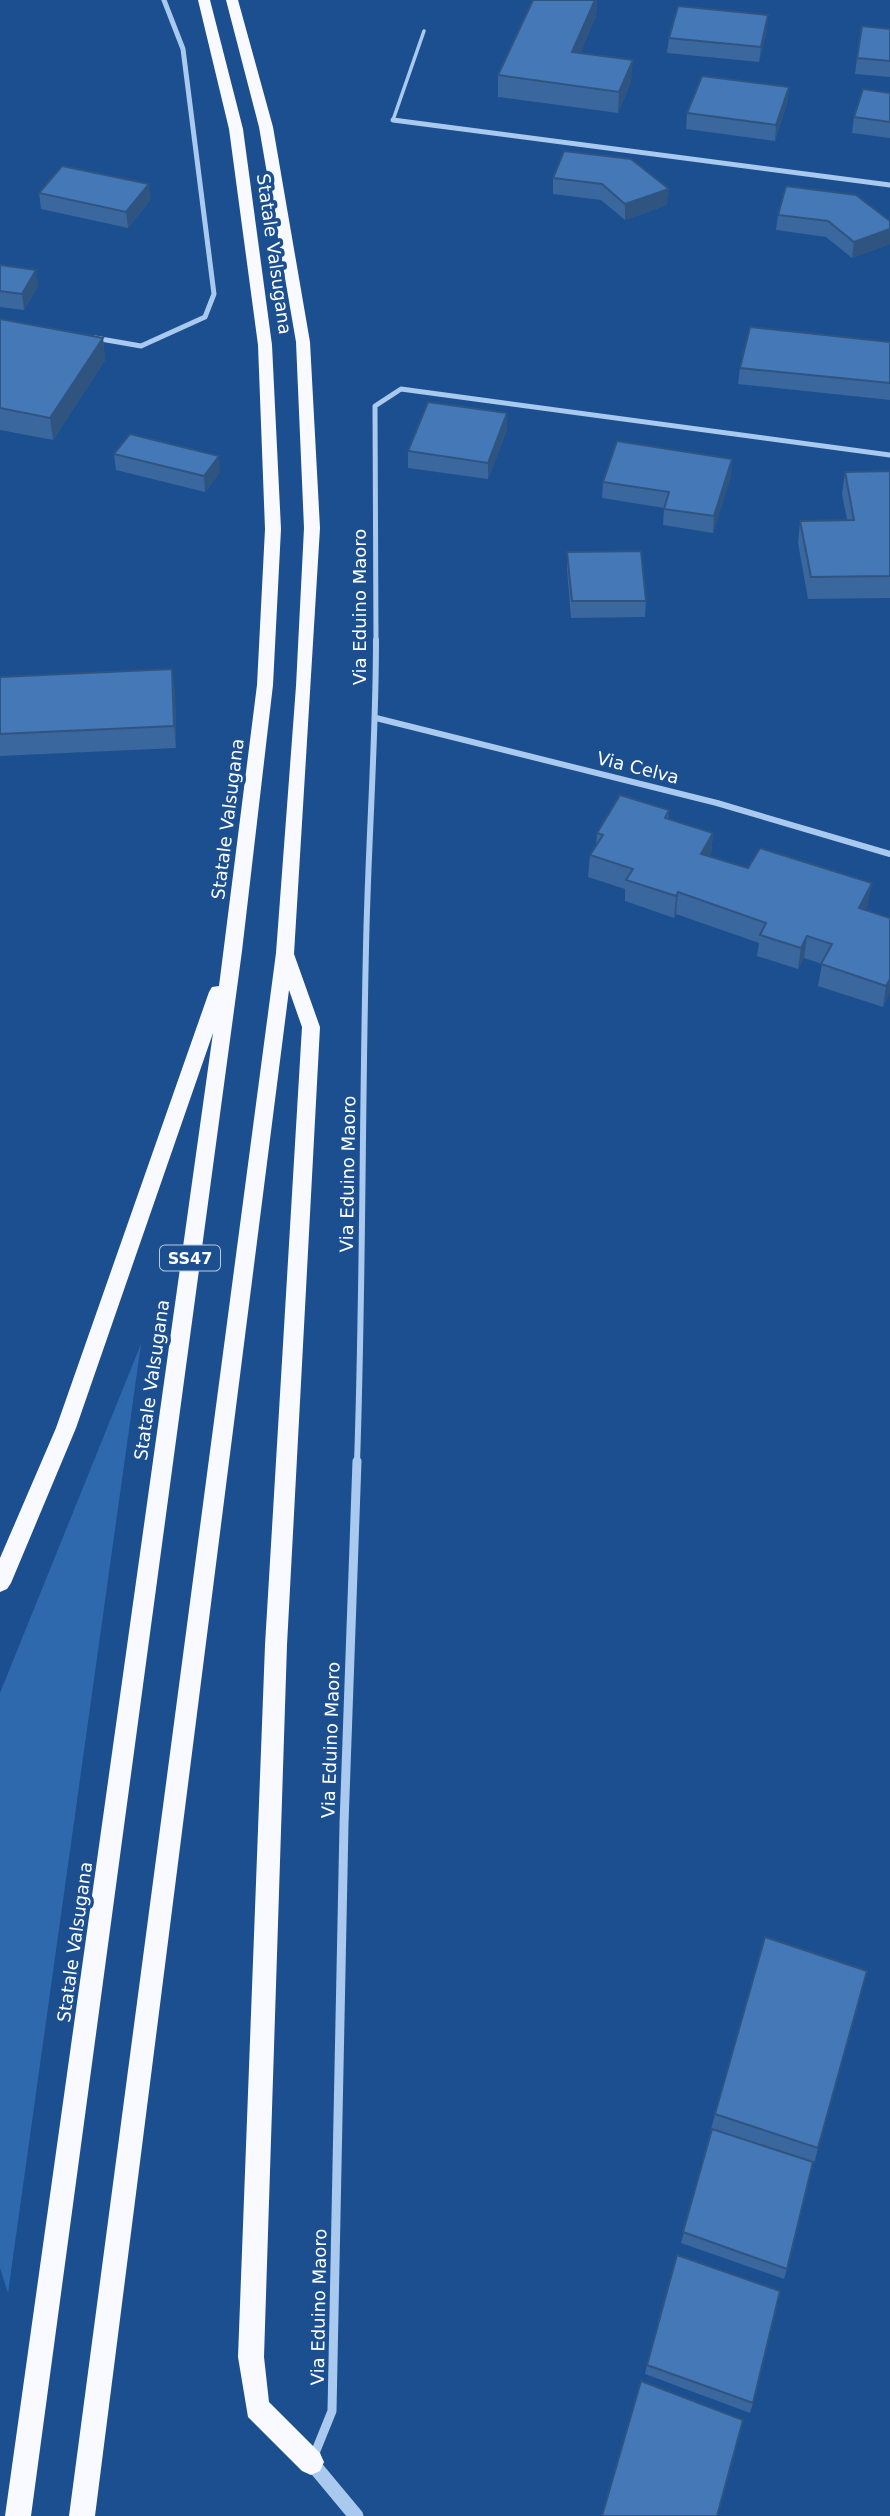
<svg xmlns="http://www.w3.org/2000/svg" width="890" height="2516" font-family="'DejaVu Sans',sans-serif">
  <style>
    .green { fill: #2e69ad }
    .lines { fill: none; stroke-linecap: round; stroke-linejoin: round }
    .service { stroke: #a9c9ee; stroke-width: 3.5 }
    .minor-far2 { stroke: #a9c9ee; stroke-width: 5 }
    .minor-far1 { stroke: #a9c9ee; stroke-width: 6 }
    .minor { stroke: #a9c9ee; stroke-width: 9 }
    .tertiary { stroke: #a9c9ee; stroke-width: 15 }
    .trunk { fill: #f8faff; fill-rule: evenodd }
    .wall { fill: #3a679d }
    .shaded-wall { fill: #305480 }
    .building { fill: #4478b7; stroke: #305480; stroke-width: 2 }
    .labels { text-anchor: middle; stroke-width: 7; stroke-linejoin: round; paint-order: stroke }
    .shield { fill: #1b4f8f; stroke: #bbcadd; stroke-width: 2 }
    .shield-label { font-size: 16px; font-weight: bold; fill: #fff }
    .street-label { font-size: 18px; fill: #fff; stroke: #1b4f8f }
  </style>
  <rect width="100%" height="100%" fill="#1b4f8f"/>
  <polygon class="green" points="141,1344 8,2293 0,2268 0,1693"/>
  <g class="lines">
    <polyline class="service" points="393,120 424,31"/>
    <g class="minor-far2">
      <polyline points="393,120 890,185"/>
      <polyline points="95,338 141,346 205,317 214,294 183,49 164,0"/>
      <polyline points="376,641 375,406 401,389 890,455"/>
    </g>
    <g class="minor-far1">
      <polyline points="376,718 717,803 890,854"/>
      <path d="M357 1463C363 1291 362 1119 366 948 368 845 376 742 376 640"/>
    </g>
    <polyline class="minor" points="313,2458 332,2411 344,1824 357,1461"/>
    <polyline class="tertiary" points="311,2462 356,2516"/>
    <g class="trunk">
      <polygon points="198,0 210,0 243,129 272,345 281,529 273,685 242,951 31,2516 5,2516 213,1033 76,1428 11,1583 7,1589 0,1592 0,1558 56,1428 209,992 212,987 219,986 257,685 265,529 258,345 229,129"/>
      <polygon points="226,0 238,0 273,127 310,342 320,528 294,954 320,1027 287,1645 264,2357 269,2402 320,2453 324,2462 320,2471 311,2475 302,2471 248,2417 238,2357 265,1645 302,1027 289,990 95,2516 69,2516 276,953 296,686 304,528 296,342 259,127"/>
    </g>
  </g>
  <g class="wall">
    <polygon points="533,0 597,0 596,16 580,53 631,82 618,113 498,97 498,75"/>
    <polygon points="890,29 890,77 855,74 857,58"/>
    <polygon points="767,30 759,62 667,53 669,38"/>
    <polygon points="789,87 787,103 775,141 686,129 687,113"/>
    <polygon points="890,93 890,138 852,133 854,117"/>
    <polygon points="564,151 667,205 625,220 601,200 553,194 553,178"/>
    <polygon points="149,184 150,200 128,228 41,209 39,193"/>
    <polygon points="778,215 890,221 890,244 852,258 826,237 776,230"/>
    <polygon points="0,265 38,286 24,310 0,307"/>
    <polygon points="0,319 103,338 105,360 53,440 0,430"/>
    <polygon points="890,342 890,400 738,384 740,368"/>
    <polygon points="507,413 507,429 488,479 408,468 408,451"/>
    <polygon points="114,454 220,472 205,492 116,470"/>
    <polygon points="890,471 890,598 808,599 798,543 800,521 847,520 842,494 845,472"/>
    <polygon points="731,475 713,533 663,525 664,508 602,498 603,482"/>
    <polygon points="567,552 646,601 645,617 571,618 567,569"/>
    <polygon points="0,677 175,691 176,748 0,756"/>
    <polygon points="669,810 668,819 713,833 711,854 710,857 868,905 865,910 890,992 883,1007 818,986 822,964 804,958 798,969 757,956 759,943 676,914 674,918 625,901 625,889 588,877 590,855 596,845 597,833"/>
    <polygon points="867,1971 814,2163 809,2161 787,2269 784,2279 681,2243 715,2114"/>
    <polygon points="647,2365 753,2403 750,2413 645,2374"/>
  </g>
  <g class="shaded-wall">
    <polygon points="595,0 597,0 596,16 571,74 572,52"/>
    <polygon points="768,15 767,30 759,62 761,47"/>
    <polygon points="633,60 631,82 618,113 619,92"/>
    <polygon points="789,87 787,103 775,141 776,125"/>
    <polygon points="149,184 150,200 128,228 126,212"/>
    <polygon points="669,189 667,205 625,220 625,204"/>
    <polygon points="890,229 890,244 852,258 854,242"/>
    <polygon points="36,270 38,286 24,310 22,294"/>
    <polygon points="103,338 105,360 53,440 50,418"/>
    <polygon points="507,413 507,429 488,479 488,463"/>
    <polygon points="219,456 220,472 205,492 204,476"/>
    <polygon points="732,459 731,475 713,533 714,516"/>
    <polygon points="172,669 175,691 176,748 174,726"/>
    <polygon points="713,833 711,854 699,875 701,854"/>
    <polygon points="872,883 868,905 855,929 859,908"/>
    <polygon points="678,892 676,914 674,918 676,896"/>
    <polygon points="807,936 804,958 798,969 801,948"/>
    <polygon points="890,979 890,992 883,1007 886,986"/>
  </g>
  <g class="building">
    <polygon points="533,0 595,0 572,52 633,60 619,92 498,75"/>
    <polygon points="678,6 768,15 761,47 669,38"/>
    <polygon points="862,26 890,29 890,61 857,58"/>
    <polygon points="702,76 789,87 776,125 687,113"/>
    <polygon points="863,89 890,93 890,122 854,117"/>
    <polygon points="564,151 631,159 669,189 625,204 602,184 553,178"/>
    <polygon points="62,166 149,184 126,212 39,193"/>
    <polygon points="786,186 856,195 890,221 890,229 854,242 828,221 778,215"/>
    <polygon points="0,265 36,270 22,294 0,291"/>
    <polygon points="0,319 103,338 50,418 0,408"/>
    <polygon points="750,327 890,342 890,383 740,368"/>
    <polygon points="428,402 507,413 488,463 408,451"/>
    <polygon points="130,434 219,456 204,476 114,454"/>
    <polygon points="617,441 732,459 714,516 664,509 669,492 603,482"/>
    <polygon points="890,471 890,576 811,577 800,521 854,520 845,472"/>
    <polygon points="641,551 646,601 572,601 567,552"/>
    <polygon points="172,669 174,726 0,734 0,677"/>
    <polygon points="620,795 669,810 665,818 713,833 701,854 748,868 760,848 872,883 859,908 890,918 890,979 886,986 821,964 832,944 807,936 801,948 760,935 766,923 678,892 676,896 626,880 633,869 590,855 603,835 597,833"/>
    <polygon points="765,1937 867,1971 818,2148 715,2114"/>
    <polygon points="712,2129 813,2162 787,2269 683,2232"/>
    <polygon points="677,2255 780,2291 753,2403 647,2365"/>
    <polygon points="641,2381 743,2420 717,2516 602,2516"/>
  </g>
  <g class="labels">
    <rect class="shield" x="160" y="1245.5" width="60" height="25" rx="5"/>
    <g class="shield-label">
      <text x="190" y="1264">SS47</text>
    </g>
    <g class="street-label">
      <text transform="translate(274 254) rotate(82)" y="6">Statale Valsugana</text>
      <text transform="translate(360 607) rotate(-90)" y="6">Via Eduino Maoro</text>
      <text transform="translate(638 768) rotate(14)" y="6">Via Celva</text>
      <text transform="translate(228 819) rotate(-83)" y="6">Statale Valsugana</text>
      <text transform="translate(348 1174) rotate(-89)" y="6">Via Eduino Maoro</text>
      <text transform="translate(152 1380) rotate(-82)" y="6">Statale Valsugana</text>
      <text transform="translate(331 1740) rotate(-88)" y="6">Via Eduino Maoro</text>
      <text transform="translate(75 1942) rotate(-82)" y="6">Statale Valsugana</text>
      <text transform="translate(319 2307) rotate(-89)" y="6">Via Eduino Maoro</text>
    </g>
  </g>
</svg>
